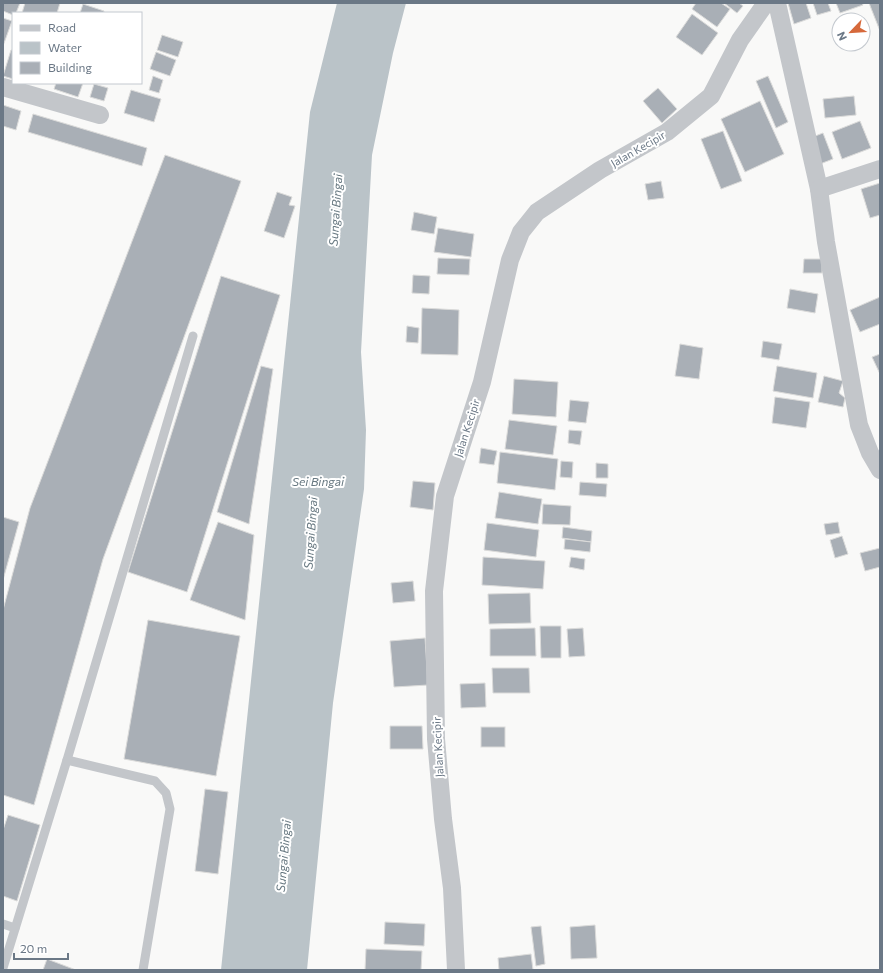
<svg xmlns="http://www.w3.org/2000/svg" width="883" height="973" font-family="Commissioner,sans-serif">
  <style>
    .water { fill: #bac3c8 }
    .building { fill: #a9afb6; stroke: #dbdbda }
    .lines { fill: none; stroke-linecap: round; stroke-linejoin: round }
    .service { stroke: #c3c6ca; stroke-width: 9 }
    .minor { stroke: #c3c6ca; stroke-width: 18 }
    .labels { text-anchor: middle; stroke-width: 4; stroke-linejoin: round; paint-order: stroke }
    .street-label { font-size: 11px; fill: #6b7886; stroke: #fff }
    .water-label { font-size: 12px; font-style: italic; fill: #677881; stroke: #fff }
  </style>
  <rect width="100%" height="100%" fill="#f9f9f8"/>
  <polygon class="water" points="337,3 406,3 393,53 372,155 361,352 366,430 364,489 333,703 307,970 221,970 310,112"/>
  <g class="building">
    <polygon points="3,3 20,3 16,13 13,13 13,15 3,11"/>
    <polygon points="25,3 60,3 57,13 22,13"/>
    <polygon points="696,3 721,3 730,9 717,27 692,9"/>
    <polygon points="724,3 739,3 743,6 737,13"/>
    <polygon points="788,3 806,3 811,18 794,24"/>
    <polygon points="813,3 828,3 831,11 817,15"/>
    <polygon points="836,3 862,3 863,5 840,13"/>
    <polygon points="869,3 880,3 880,31"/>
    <polygon points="83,4 104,11 104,13 80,13"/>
    <polygon points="692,14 718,33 702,55 676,37"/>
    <polygon points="3,18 12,21 3,46"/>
    <polygon points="162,35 183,42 178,57 157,50"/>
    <polygon points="11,50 13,50 13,79 3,76"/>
    <polygon points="156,52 176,60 170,76 150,69"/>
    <polygon points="153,76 163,80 159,93 149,90"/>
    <polygon points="768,76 788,122 776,128 756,81"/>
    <polygon points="56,83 83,83 78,97 54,89"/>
    <polygon points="94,84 108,88 104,101 90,97"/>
    <polygon points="658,88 677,109 662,123 643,101"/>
    <polygon points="131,90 161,99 154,122 124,113"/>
    <polygon points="854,96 856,115 825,118 823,99"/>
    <polygon points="760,101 784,154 745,172 721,119"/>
    <polygon points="3,105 21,111 16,130 3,126"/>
    <polygon points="33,114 147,148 142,166 28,132"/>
    <polygon points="860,121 871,148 842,159 832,132"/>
    <polygon points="723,131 742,181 721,189 701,139"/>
    <polygon points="823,133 833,159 820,164 810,138"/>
    <polygon points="165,155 241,181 103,559 34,805 3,795 3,610 30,508"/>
    <polygon points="661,181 664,198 648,200 645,184"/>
    <polygon points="880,183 880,215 870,218 861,189"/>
    <polygon points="277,192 292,197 289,205 295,206 284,238 264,231"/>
    <polygon points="414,212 437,217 434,234 411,230"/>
    <polygon points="438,228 474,234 471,257 434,252"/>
    <polygon points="438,258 470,259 469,275 437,274"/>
    <polygon points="804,259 822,259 822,273 803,273"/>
    <polygon points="413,275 430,276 429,294 412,293"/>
    <polygon points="221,276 280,295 187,592 128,572"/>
    <polygon points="790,289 818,294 815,313 787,308"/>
    <polygon points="880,297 880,324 860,332 850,310"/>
    <polygon points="422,308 459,310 458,355 421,354"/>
    <polygon points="407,326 419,328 418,343 406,342"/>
    <polygon points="763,341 782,344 779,360 761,357"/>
    <polygon points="680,344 703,348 699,379 675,376"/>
    <polygon points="880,354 880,374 872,357"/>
    <polygon points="261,366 273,369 249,524 217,512"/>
    <polygon points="777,366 817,373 813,398 773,391"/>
    <polygon points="824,376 843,381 839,393 845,398 843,407 818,402"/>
    <polygon points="514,379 558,382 556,417 512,414"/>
    <polygon points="775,397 810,402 806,428 772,423"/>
    <polygon points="570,400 589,402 586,423 568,421"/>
    <polygon points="509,420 557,426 553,455 505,449"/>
    <polygon points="569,430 582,431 580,445 568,443"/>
    <polygon points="481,448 497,451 494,465 479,463"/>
    <polygon points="500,452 558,459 555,490 497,483"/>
    <polygon points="561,461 573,462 572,478 560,477"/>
    <polygon points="596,463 608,464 608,478 596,478"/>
    <polygon points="413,481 435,483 433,510 410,507"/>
    <polygon points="580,482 607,484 606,497 579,495"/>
    <polygon points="499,492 542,499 538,524 495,518"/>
    <polygon points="543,504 571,506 570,525 542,524"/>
    <polygon points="3,517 19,522 3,580"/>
    <polygon points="218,522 254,535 245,620 190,600"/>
    <polygon points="838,522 840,533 826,535 824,524"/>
    <polygon points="487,523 539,530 536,557 484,550"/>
    <polygon points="563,527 592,531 591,542 562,538"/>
    <polygon points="842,536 848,554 835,558 830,540"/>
    <polygon points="565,539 591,542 590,552 564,549"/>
    <polygon points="880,548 880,567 865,571 860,553"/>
    <polygon points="483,557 545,561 543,589 482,585"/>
    <polygon points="571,557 585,559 584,570 569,567"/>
    <polygon points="413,581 415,601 393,603 391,583"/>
    <polygon points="530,593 531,623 489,624 488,594"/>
    <polygon points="148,620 240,636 216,776 124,759"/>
    <polygon points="540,626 561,626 561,658 541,658"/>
    <polygon points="535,628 536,656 490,656 490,629"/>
    <polygon points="583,628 585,656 569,657 567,629"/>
    <polygon points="425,638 428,685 394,687 390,641"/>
    <polygon points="492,668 529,668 530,693 493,693"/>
    <polygon points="485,683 486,707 461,708 460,684"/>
    <polygon points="390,726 422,726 423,749 390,749"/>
    <rect x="481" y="727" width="24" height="20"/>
    <polygon points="205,789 228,792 218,874 195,871"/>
    <polygon points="8,815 40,825 17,901 3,896 3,830"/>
    <polygon points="385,922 425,924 424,946 384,944"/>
    <polygon points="595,925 597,958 571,959 570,927"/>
    <polygon points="541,926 545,964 536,966 531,927"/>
    <polygon points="366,949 422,951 421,970 365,970"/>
    <polygon points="531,954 533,970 499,970 498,958"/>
    <polygon points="47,959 76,970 43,970"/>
  </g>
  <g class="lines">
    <g class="service">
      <polyline points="67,760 155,781 166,793 170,809 143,970"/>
      <polyline points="3,924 15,928"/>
      <polyline points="3,968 67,760 193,336"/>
    </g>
    <g class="minor">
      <polyline points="777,3 819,189 826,242 859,425 870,453 880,470"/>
      <polyline points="3,87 100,115"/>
      <polyline points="819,189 880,169"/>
      <polyline points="456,970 452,888 443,819 436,739 434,591 445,496 482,382 510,260 521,232 537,212 600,170 667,132 711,96 740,40 766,3"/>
    </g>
  </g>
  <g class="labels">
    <g class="street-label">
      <text transform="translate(638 149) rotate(-30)" y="4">Jalan Kecipir</text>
      <text transform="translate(467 428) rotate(-72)" y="4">Jalan Kecipir</text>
      <text transform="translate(438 747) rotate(-93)" y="4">Jalan Kecipir</text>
    </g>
    <g class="water-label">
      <text transform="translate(336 210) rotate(-86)" y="4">Sungai Bingai</text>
      <text x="318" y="486">Sei Bingai</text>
      <text transform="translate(311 533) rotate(-86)" y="4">Sungai Bingai</text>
      <text transform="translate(284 856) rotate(-85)" y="4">Sungai Bingai</text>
    </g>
  </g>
  <rect width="883" height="973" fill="none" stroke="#6b7886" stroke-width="8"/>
  <rect x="12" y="12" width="130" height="72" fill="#ffffff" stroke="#c4c9cf"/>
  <rect x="20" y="25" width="20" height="6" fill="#c3c6ca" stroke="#c4c9cf"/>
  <text x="48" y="32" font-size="12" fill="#6b7886">Road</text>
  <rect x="20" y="42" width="20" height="12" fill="#bac3c8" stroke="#c4c9cf"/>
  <text x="48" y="52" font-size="12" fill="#6b7886">Water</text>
  <rect x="20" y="62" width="20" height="12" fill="#a9afb6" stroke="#c4c9cf"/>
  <text x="48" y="72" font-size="12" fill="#6b7886">Building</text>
  <g transform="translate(851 32) rotate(245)"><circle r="19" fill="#ffffff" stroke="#c4c9cf"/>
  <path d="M0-3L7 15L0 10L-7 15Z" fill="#d6693b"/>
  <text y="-6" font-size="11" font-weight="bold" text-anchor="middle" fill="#6b7886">N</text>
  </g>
  <path d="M14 953v6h54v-6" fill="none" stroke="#6b7886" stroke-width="2"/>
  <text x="20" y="953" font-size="12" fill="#6b7886" stroke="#ffffff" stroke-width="3" paint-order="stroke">20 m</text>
</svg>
